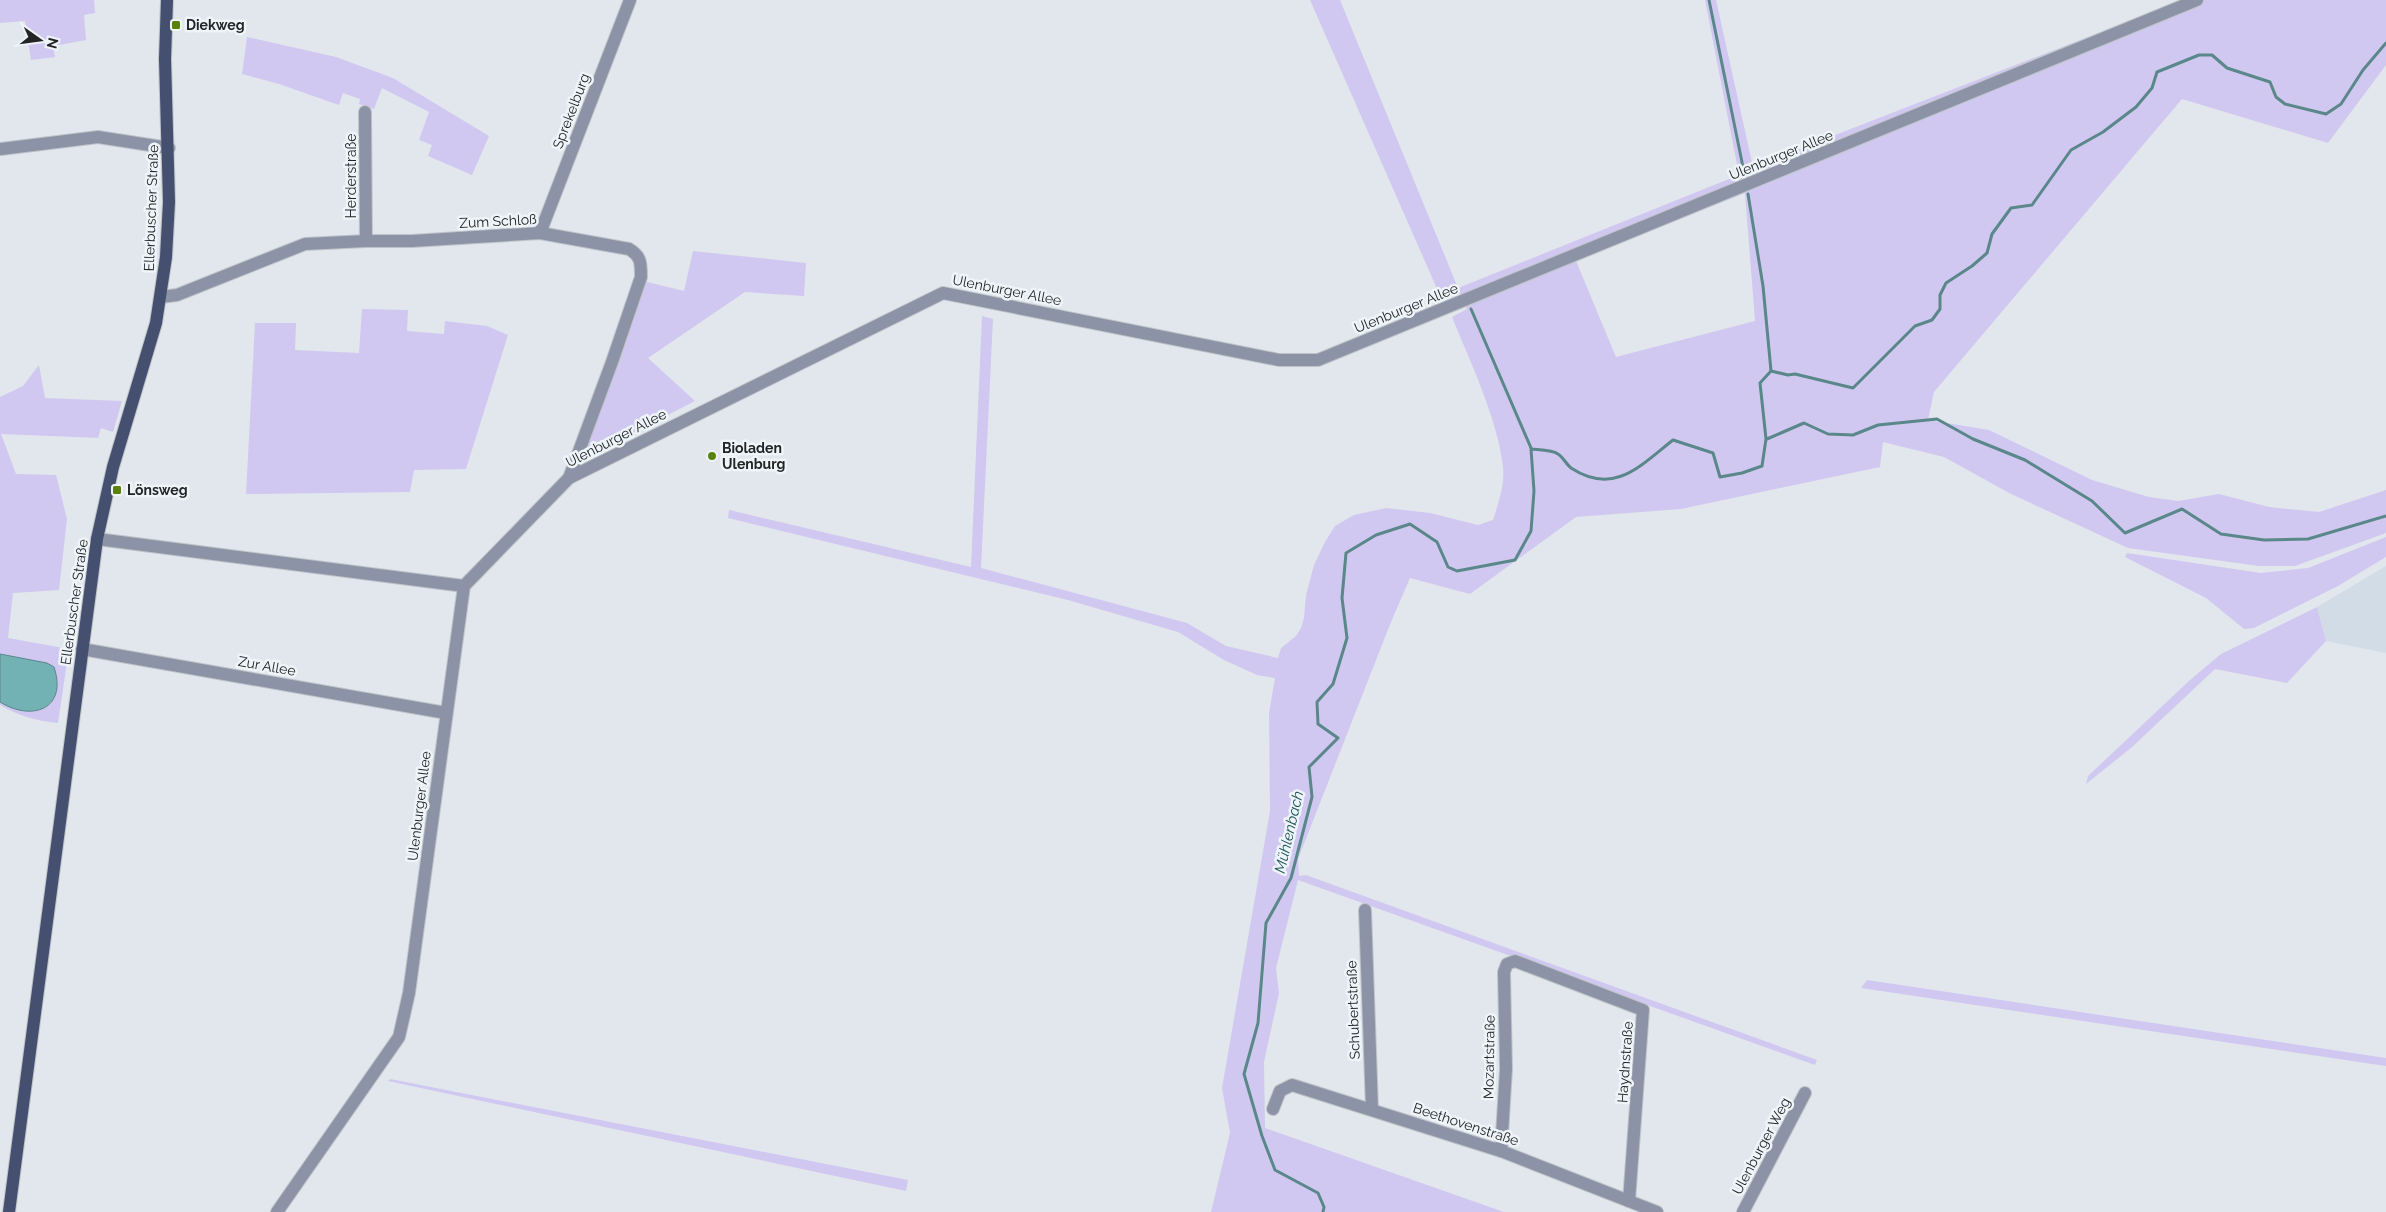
<svg xmlns="http://www.w3.org/2000/svg" width="2386" height="1212" font-family="Raleway,sans-serif">
  <style>
    .built { fill: #d1dce6 }
    .green { fill: #d0c8f1; fill-rule: evenodd }
    .water { fill: #72b1b4; stroke: #5a8789 }
    .lines { fill: none; stroke-linecap: round; stroke-linejoin: round }
    .stream { stroke: #5a8789; stroke-width: 3 }
    .minor-casing { stroke: #bfc4c8; stroke-width: 14 }
    .major-casing { stroke: #bfc4c8; stroke-width: 14 }
    .minor { stroke: #8d93a6; stroke-width: 12 }
    .major { stroke: #455070; stroke-width: 12 }
    .poi-dot { fill: #58820c; stroke: #eff4f9; stroke-width: 2 }
    .labels { text-anchor: middle; stroke-width: 5; stroke-linejoin: round; paint-order: stroke }
    .poi-label { font-size: 14px; font-weight: bold; fill: #222425; stroke: #eff4f9; text-anchor: start }
    .street-label { font-size: 14px; fill: #222425; stroke: #eff4f9 }
    .water-label { font-size: 15px; font-style: italic; fill: #1e5558; stroke: #eff4f9 }
  </style>
  <rect width="100%" height="100%" fill="#e1e7ec"/>
  <polygon class="built" points="2386,566 2386,653 2326,641 2317,607"/>
  <g class="green">
    <polygon points="0,0 94,0 95,13 84,15 86,40 53,46 55,57 31,60 25,21 0,23"/>
    <path d="M1310 0H1340L1458 288 1739 175 1705 0H1716L1753 167 2183 0H2386V65L2328 143 2182 99 1934 392 1928 420 1989 430 2092 480 2149 497 2178 501 2219 494 2269 507 2319 512 2386 490V533L2295 566H2259L2128 548 2011 494 1944 457 1883 442 1880 467 1681 509 1576 517 1470 594 1410 578 1391 622 1298 859 1299 876 1306 875 1817 1060 1815 1065 1298 880 1276 968 1279 993 1264 1062 1265 1128 1504 1212H1211L1230 1133 1222 1088 1270 811 1269 713 1275 678 1257 675 1224 660 1178 632 1068 600 728 518 729 510 971 567 982 316 993 319 981 568 1187 623 1226 646 1278 658 1281 648 1296 636 1301 628 1304 618 1306 595 1314 565 1325 542 1335 526 1354 515 1386 508 1430 513 1478 525 1493 520C1498 504 1505 485 1503 467 1498 420 1470 361 1452 317L1467 309 1457 289 1438 291ZM1745 193 1755 321 1616 357 1576 261Z"/>
    <polygon points="247,37 336,57 393,78 489,136 472,175 428,156 432,145 419,140 429,112 382,88 374,109 359,104 360,99 343,93 339,105 279,84 242,74"/>
    <polygon points="693,251 806,263 804,296 745,292 648,358 695,401 580,460 643,281 684,291"/>
    <polygon points="362,309 408,310 407,331 444,334 445,321 487,326 508,335 466,469 414,470 410,492 246,494 255,323 296,323 295,350 359,353"/>
    <path d="M39 365 45 398 122 401 113 432 101 428 98 438 1 434 16 474 56 475 67 519 59 590 13 593 8 638 69 649 58 723C37 721 19 716 0 705V397L23 386Z"/>
    <polygon points="2386,537 2386,557 2338,586 2254,628 2244,629 2206,598 2125,557 2127,553 2261,573 2308,568"/>
    <polygon points="2317,607 2326,641 2287,683 2215,669 2131,748 2086,784 2088,776 2190,680 2221,654"/>
    <polygon points="1867,980 2386,1058 2386,1066 1861,988"/>
    <polygon points="390,1079 908,1180 906,1191 388,1081"/>
  </g>
  <path class="water" d="M0 654 47 663 54 667C68 709 32 722 0 702Z"/>
  <g class="lines">
    <g class="stream">
      <polyline points="1709,0 1744,172"/>
      <polyline points="1748,194 1763,286 1771,371"/>
      <polyline points="1471,309 1531,448"/>
      <polyline points="1767,439 1804,423 1828,434 1853,435 1878,425 1937,419 1973,439 2025,460 2092,501 2125,533 2182,509 2221,534 2264,540 2308,539 2386,516"/>
      <path d="M1323 1212 1324 1207 1318 1193 1275 1170 1262 1136 1244 1074 1258 1023 1266 923 1291 878 1312 797 1309 767 1338 738 1318 724 1317 702 1333 684 1347 638 1342 598 1346 553 1376 535 1410 524 1437 542 1448 567 1457 571 1515 560 1531 531 1534 491 1531 449C1539 450 1552 450 1558 454 1563 457 1566 464 1571 468 1614 496 1640 466 1673 440L1713 453 1720 477 1742 473 1762 466 1766 439 1760 383 1771 371 1788 375 1795 374 1853 388 1915 326 1932 320 1940 309V295L1946 283 1972 266 1987 253 1992 234 2011 208 2032 205 2071 150 2103 132 2136 107 2152 88 2157 72 2199 55H2212L2227 68 2270 82 2276 97 2285 104 2326 114 2341 104 2363 70 2386 43"/>
    </g>
    <g class="minor-casing">
      <g id="minor">
        <polyline points="365,112 366,241"/>
        <polyline points="1,149 98,137 169,148"/>
        <polyline points="540,233 630,0"/>
        <path d="M161 297 177 295 305 244 366 241H412L540 233 629 249C641 256 641 263 641 277L612 362 569 478"/>
        <polyline points="97,539 464,586"/>
        <polyline points="82,649 446,713"/>
        <polyline points="1365,910 1372,1109"/>
        <polyline points="1273,1109 1280,1091 1292,1085 1501,1151 1657,1212"/>
        <polyline points="1501,1151 1506,1069 1504,972 1507,964 1515,961 1643,1010 1629,1201"/>
        <polyline points="277,1212 399,1037 409,993 464,586 569,478 943,293 1279,360 1318,360 2197,0"/>
        <polyline points="1743,1212 1805,1093"/>
      </g>
    </g>
    <g class="major-casing">
      <polyline id="major" points="9,1212 97,539 113,467 156,323 166,257 169,202 165,59 167,0"/>
    </g>
    <use href="#minor" class="minor"/>
    <use href="#major" class="major"/>
  </g>
  <g class="poi-dot">
    <rect x="171" y="20" width="10" height="10" rx="2.5"/>
    <circle cx="712" cy="456" r="5"/>
    <rect x="112" y="485" width="10" height="10" rx="2.5"/>
  </g>
  <g class="labels">
    <g class="poi-label">
      <text x="186" y="30">Diekweg</text>
      <text x="722" y="453">Bioladen<tspan x="722" dy="16">Ulenburg</tspan></text>
      <text x="127" y="495">Lönsweg</text>
    </g>
    <g class="street-label">
      <text transform="translate(571 111) rotate(-69)" y="5">Sprekelburg</text>
      <text transform="translate(1781 155) rotate(-22)" y="5">Ulenburger Allee</text>
      <text transform="translate(351 176) rotate(-90)" y="5">Herderstraße</text>
      <text transform="translate(151 208) rotate(-88)" y="5">Ellerbuscher Straße</text>
      <text transform="translate(498 221) rotate(-3)" y="5">Zum Schloß</text>
      <text transform="translate(1007 290) rotate(11)" y="5">Ulenburger Allee</text>
      <text transform="translate(1406 308) rotate(-22)" y="5">Ulenburger Allee</text>
      <text transform="translate(616 438) rotate(-27)" y="5">Ulenburger Allee</text>
      <text transform="translate(74 602) rotate(-82)" y="5">Ellerbuscher Straße</text>
      <text transform="translate(267 666) rotate(10)" y="5">Zur Allee</text>
      <text transform="translate(419 806) rotate(-83)" y="5">Ulenburger Allee</text>
      <text transform="translate(1353 1010) rotate(-92)" y="5">Schubertstraße</text>
      <text transform="translate(1489 1057) rotate(-89)" y="5">Mozartstraße</text>
      <text transform="translate(1625 1062) rotate(-86)" y="5">Haydnstraße</text>
      <text transform="translate(1466 1124) rotate(18)" y="5">Beethovenstraße</text>
      <text transform="translate(1761 1146) rotate(-62)" y="5">Ulenburger Weg</text>
    </g>
    <g class="water-label">
      <text transform="translate(1289 832) rotate(-77)" y="5">Mühlenbach</text>
    </g>
  </g>
  <g transform="translate(40 40) rotate(104)" stroke="#eff4f9" stroke-width="4" paint-order="stroke">
  <path d="M0-4L9 19L0 12L-9 19Z" fill="#222425"/>
  <text y="-8" font-size="14" font-weight="bold" text-anchor="middle" fill="#222425">N</text>
  </g>
</svg>
